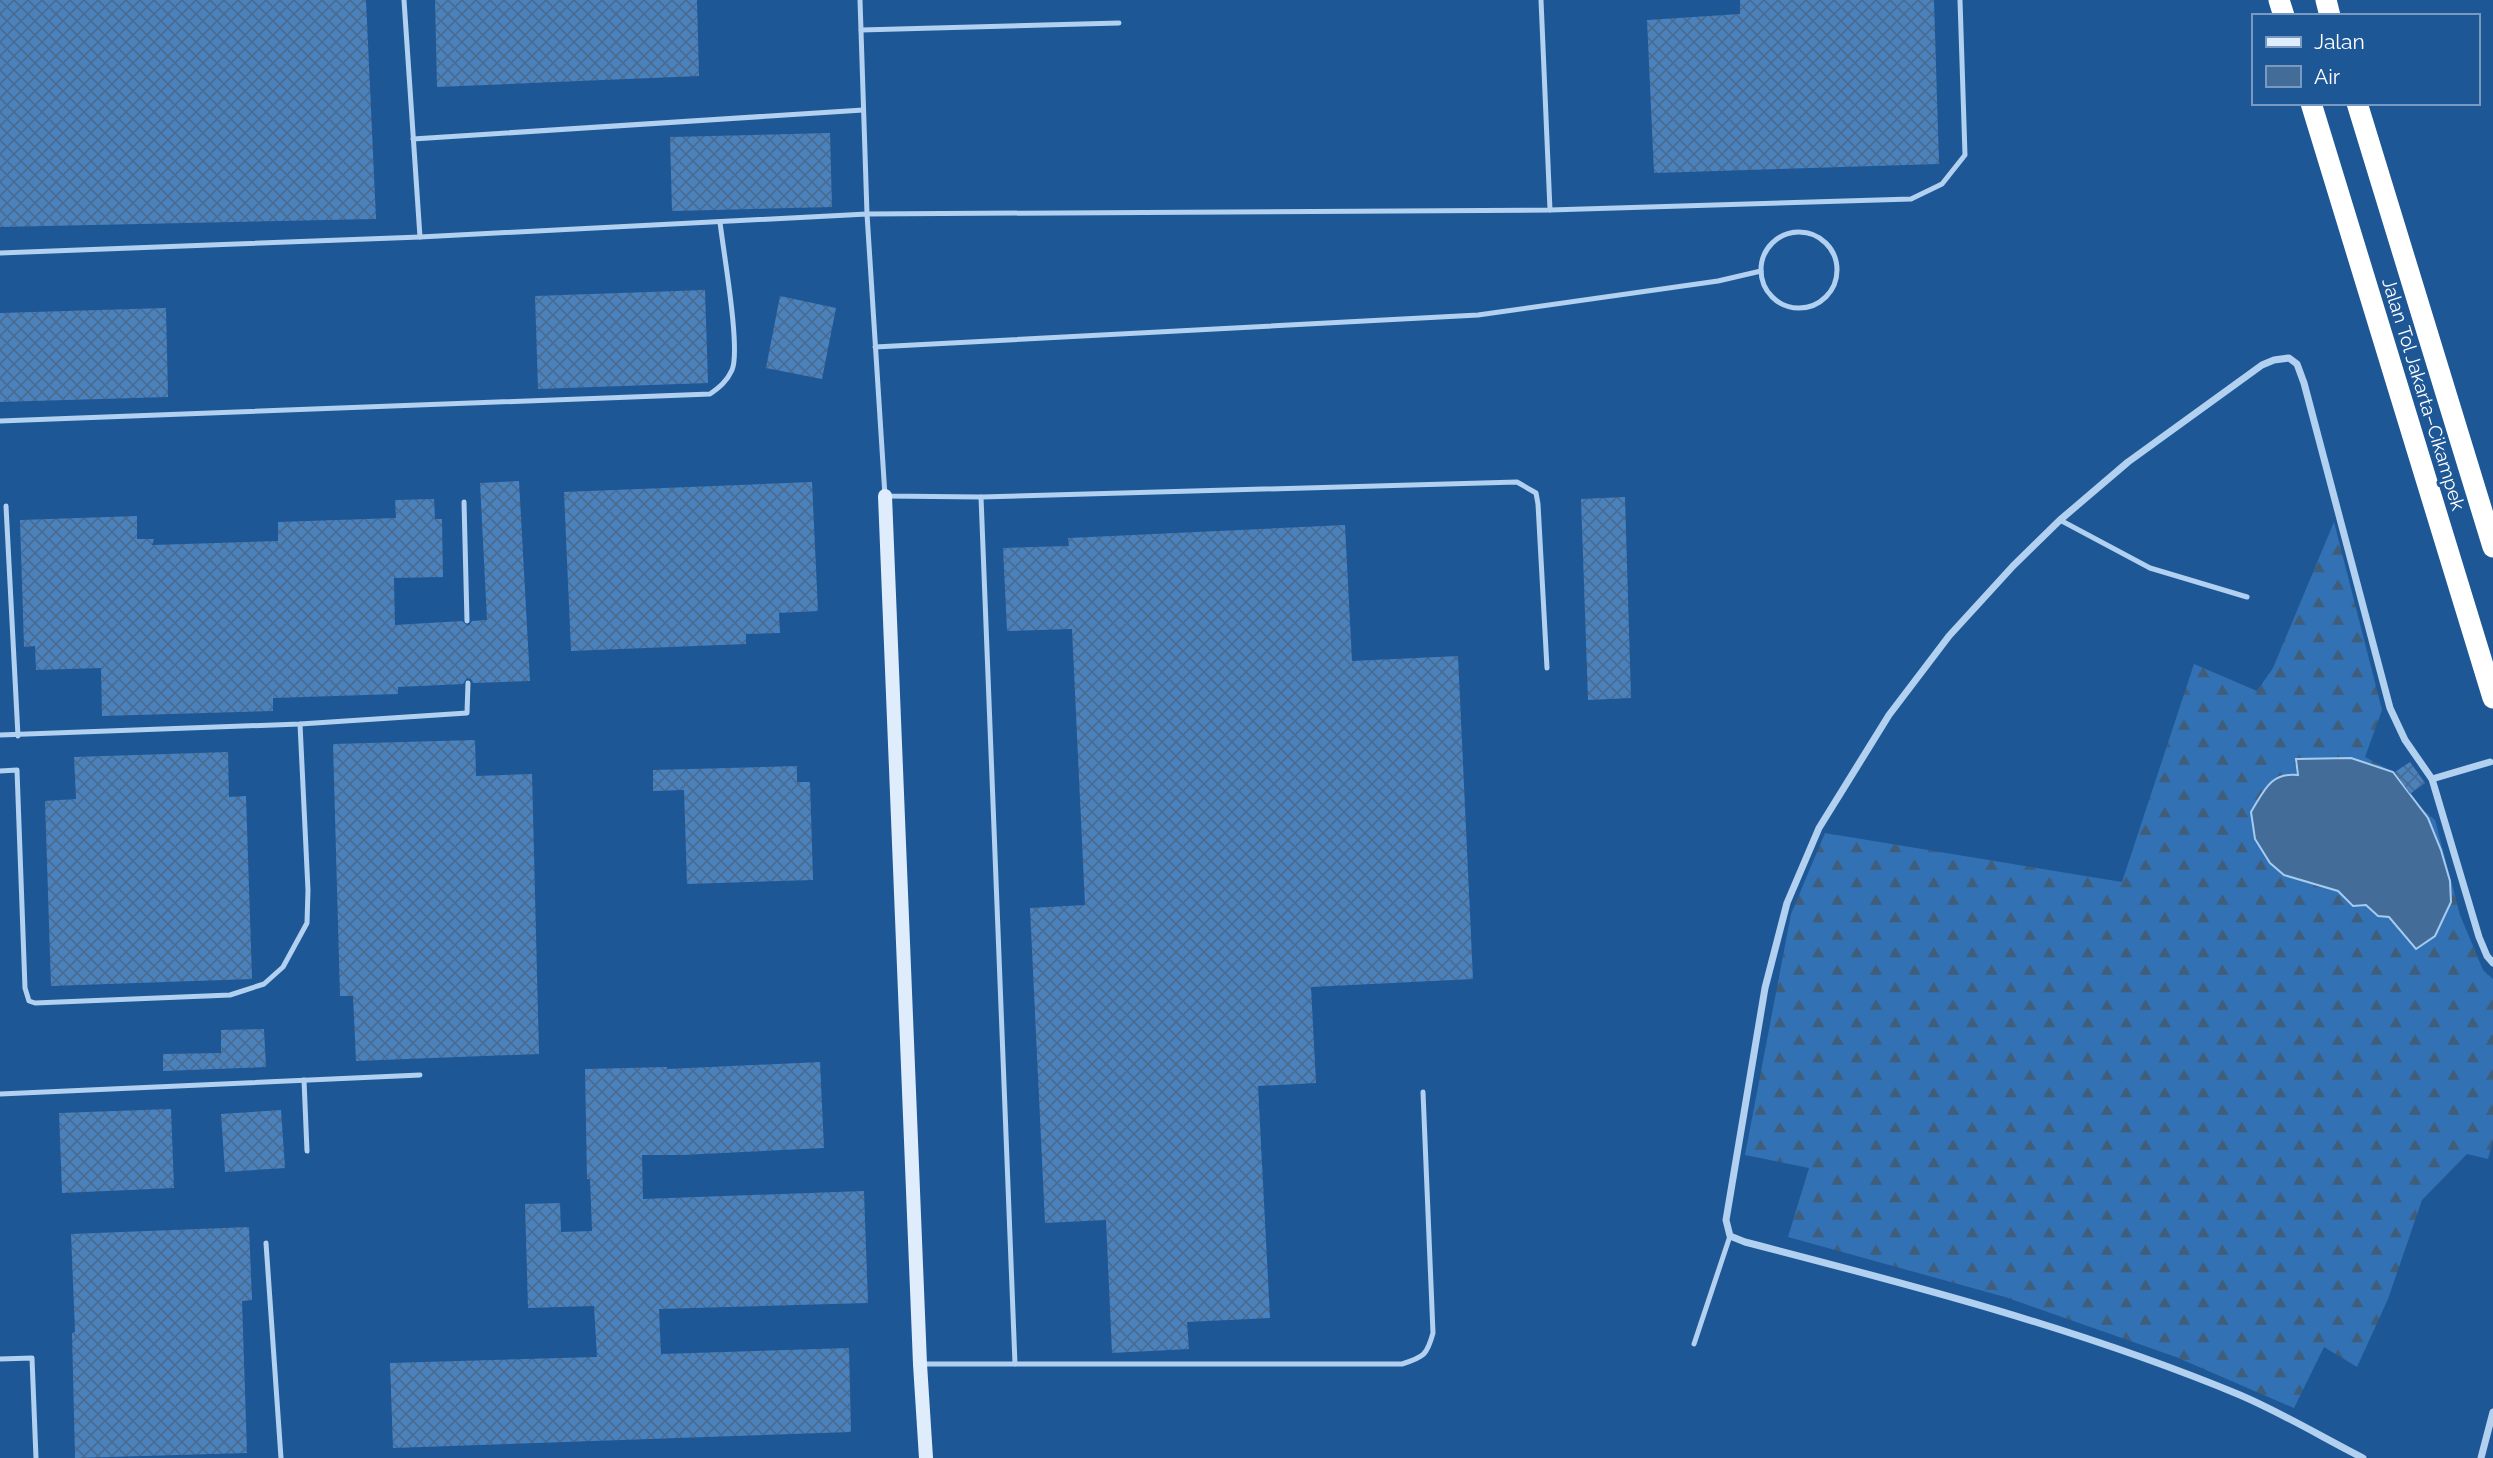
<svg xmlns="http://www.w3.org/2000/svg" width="2493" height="1458" font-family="Raleway,sans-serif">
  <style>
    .forest { fill: url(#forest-firs) }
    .water { fill: #446c98; stroke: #a5cbf0; stroke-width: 2 }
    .building { fill: url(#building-cross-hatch) }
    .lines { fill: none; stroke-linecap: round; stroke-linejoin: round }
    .lane { stroke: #b2d0ef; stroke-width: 5 }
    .street { stroke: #b2d0ef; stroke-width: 7 }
    .secondary { stroke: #dfecfb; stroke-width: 14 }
    .highway { stroke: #fff; stroke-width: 21 }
    .labels { text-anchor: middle; stroke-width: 6; stroke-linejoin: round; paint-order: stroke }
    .street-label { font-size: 19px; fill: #fff; stroke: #1e5796 }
  </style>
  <defs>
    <pattern id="forest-firs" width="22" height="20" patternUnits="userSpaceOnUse" patternTransform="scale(1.75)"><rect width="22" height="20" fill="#3271b3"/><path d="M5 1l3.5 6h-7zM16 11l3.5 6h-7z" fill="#405d7a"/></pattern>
    <pattern id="building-cross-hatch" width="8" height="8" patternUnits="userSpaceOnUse" patternTransform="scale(1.75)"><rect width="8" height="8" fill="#4a82be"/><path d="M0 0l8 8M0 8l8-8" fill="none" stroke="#4b6c90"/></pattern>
  </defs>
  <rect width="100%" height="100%" fill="#1e5796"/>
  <polygon class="forest" points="2334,522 2382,710 2365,757 2393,772 2420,807 2435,820 2460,915 2483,970 2493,979 2493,1140 2488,1159 2467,1154 2422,1200 2388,1299 2357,1367 2324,1347 2294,1408 2176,1357 2005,1297 1788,1237 1809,1168 1745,1155 1791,914 1825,833 2122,882 2194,664 2257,691 2273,668"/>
  <path class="water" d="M2351 758 2393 772 2428 818 2441 850 2450 881 2451 902 2435 936 2416 949 2389 917 2378 916 2366 905 2353 906 2338 891 2284 875 2270 863 2255 839 2251 812C2264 791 2270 772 2298 775L2296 759Z"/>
  <g class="building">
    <polygon points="0,0 366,0 376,219 0,227"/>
    <polygon points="435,0 697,0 699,76 437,87"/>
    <polygon points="1740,0 1934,0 1939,164 1654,173 1647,20 1740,14"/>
    <polygon points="830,133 832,207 672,211 670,137"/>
    <polygon points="705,290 708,383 538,389 535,296"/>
    <polygon points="780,296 836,308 822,379 766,368"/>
    <polygon points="166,308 168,397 0,402 0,313"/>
    <polygon points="519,481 530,681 473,683 471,679 467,678 463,684 398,687 398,694 273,698 273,711 102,716 101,668 36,670 35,646 24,647 20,520 137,516 137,539 154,539 152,545 278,541 278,522 396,518 395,500 434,499 435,519 442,519 443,577 394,578 395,625 462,621 468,626 472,621 487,620 480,483"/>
    <polygon points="812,482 818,611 779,613 780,633 746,634 746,644 571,651 564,492"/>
    <polygon points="1625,497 1631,698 1588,700 1581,499"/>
    <polygon points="1345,525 1352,661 1458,656 1473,979 1311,987 1316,1083 1258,1086 1270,1318 1187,1322 1189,1349 1112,1353 1106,1220 1045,1223 1030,908 1085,905 1072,629 1007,631 1003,548 1069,546 1068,538"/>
    <polygon points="475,740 476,776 532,774 539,1054 356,1061 353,996 340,996 333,744"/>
    <polygon points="228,752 229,797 246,796 252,979 51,986 45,801 76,799 74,757"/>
    <polygon points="2410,762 2425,783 2410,794 2395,772"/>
    <polygon points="797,766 797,782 810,782 813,880 687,884 684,790 653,791 653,770"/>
    <polygon points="264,1029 266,1067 163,1071 163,1054 221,1053 221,1030"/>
    <polygon points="820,1062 824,1148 681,1155 642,1155 643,1199 864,1191 868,1303 659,1309 661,1354 849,1348 851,1432 393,1448 390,1363 597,1357 594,1306 528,1308 525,1204 560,1203 561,1232 592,1231 590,1179 587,1179 585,1069 667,1067 667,1069"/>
    <polygon points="171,1109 174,1188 62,1193 59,1113"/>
    <polygon points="281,1110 285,1168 225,1172 221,1114"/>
    <polygon points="249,1227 252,1300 242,1301 247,1453 75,1458 72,1333 75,1332 71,1234"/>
  </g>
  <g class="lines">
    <g class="lane">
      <polyline points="404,0 420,237"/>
      <polyline points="860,0 867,214 1550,210 1911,199 1942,184 1965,155 1960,0"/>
      <polyline points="1541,0 1550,210"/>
      <polyline points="861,30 1119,23"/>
      <polyline points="413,139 863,110"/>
      <circle cx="1799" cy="270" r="38"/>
      <polyline points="0,253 420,237 867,214 885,496 981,497 1517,482 1536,493 1538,504 1547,668"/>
      <polyline points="875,347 1478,315 1718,281 1761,271"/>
      <path d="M0 421 710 394C720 387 727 381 732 370 741 349 723 250 720 222"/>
      <polyline points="981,497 1015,1364"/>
      <polyline points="464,502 467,621"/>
      <polyline points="6,506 18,736"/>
      <polyline points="2060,520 2150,568 2247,597"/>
      <polyline points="0,735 300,724 467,713 468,683"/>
      <polyline points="0,771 17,770 25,988 29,1001 35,1003 230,995 264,984 283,967 307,923 308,890 300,724"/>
      <polyline points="304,1080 307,1151"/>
      <polyline points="0,1094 420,1075"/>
      <polyline points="266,1243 281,1458"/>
      <polyline points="1694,1344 1730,1236"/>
      <polyline points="0,1359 32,1358 36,1458"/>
      <path d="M923 1364H1402C1424 1357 1427 1355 1433 1333L1423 1092"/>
    </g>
    <g class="street">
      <polyline points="2432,779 2490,762"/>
      <path d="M2363 1458C2322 1437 2282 1413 2240 1395 2081 1329 1912 1285 1745 1242L1730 1236 1726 1220 1765 988 1787 903 1819 828 1889 715 1949 636 2013 566 2060 520 2128 462 2262 365 2274 360 2289 358 2297 364 2304 383 2390 708 2405 740 2432 779 2479 937 2487 956 2493 963"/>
      <polyline points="2481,1458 2493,1412"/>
    </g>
    <polyline class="secondary" points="885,496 920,1364 926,1458"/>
    <g class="highway">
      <polyline points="2279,0 2284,16"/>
      <polyline points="2326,0 2330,16"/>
      <polyline points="2311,103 2493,698"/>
      <polyline points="2357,103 2493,547"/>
    </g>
  </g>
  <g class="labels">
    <g class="street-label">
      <text transform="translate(2424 394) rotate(73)" y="7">Jalan Tol Jakarta–Cikampek</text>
    </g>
  </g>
  <rect x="2252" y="14" width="228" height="91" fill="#1e5796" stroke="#789ac0" stroke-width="2"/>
  <rect x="2266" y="37" width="35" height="10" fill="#dfecfb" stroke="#789ac0" stroke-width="2"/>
  <text x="2314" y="49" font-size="21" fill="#ffffff">Jalan</text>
  <rect x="2266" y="66" width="35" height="21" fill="#446c98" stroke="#789ac0" stroke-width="2"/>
  <text x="2314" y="84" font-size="21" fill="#ffffff">Air</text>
</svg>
